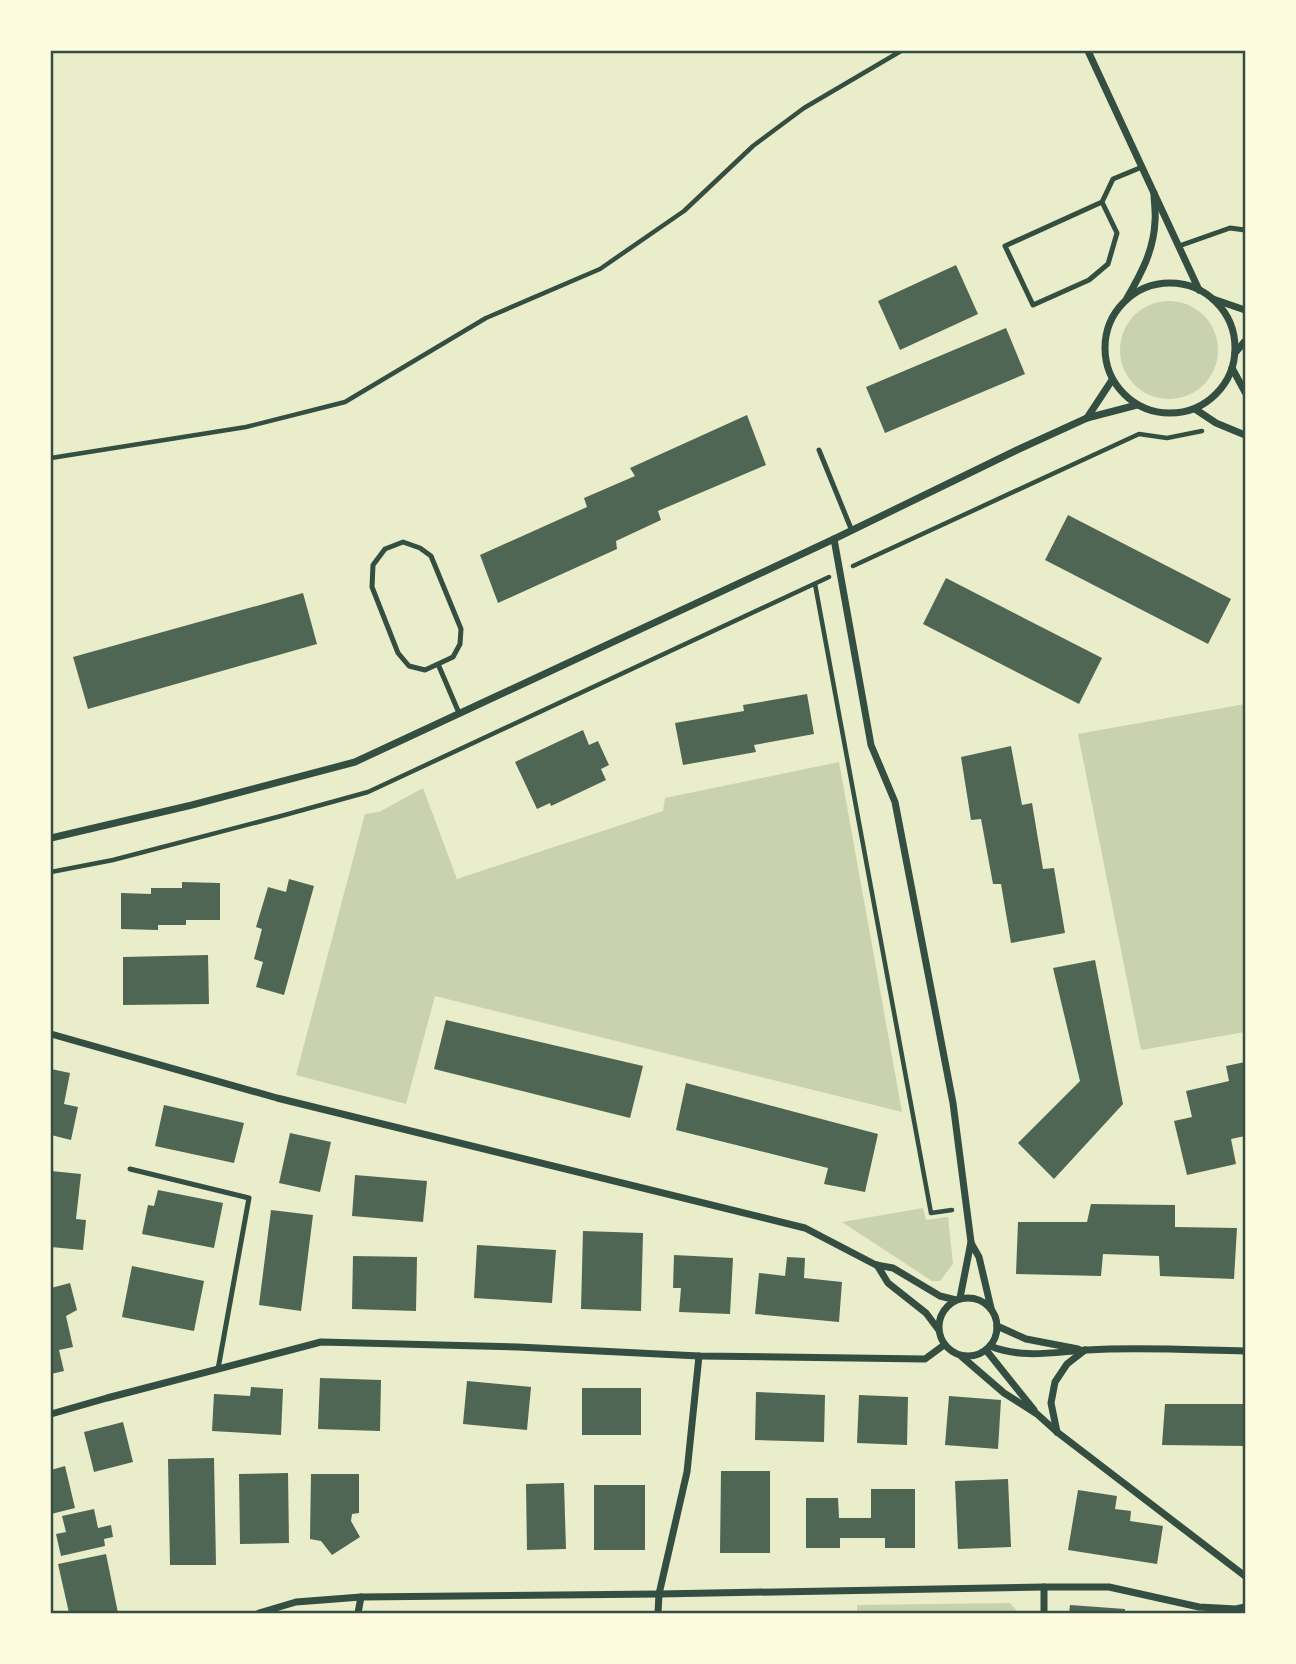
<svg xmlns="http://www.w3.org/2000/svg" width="1296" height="1664" font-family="'Source Serif 4',serif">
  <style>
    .green { fill: #cad2ad }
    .building { fill: #4f6655 }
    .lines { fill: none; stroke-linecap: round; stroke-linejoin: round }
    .path { stroke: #344e41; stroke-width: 4.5 }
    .service { stroke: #344e41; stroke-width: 5 }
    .minor { stroke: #344e41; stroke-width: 7 }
    .neatline { fill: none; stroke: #344e41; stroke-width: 2.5 }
  </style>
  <rect width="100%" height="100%" fill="#e9edc9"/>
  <g class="green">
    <circle cx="1169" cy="350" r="49"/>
    <polygon points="1245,704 1245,1032 1141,1050 1078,734"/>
    <polygon points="839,762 902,1112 435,996 406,1104 296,1075 365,814 379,812 423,788 457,879 663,811 665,798"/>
    <polygon points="923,1208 926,1220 948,1217 953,1264 940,1281 932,1281 842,1222"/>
    <polygon points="1010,1603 1019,1613 857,1613 857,1605"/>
  </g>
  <g class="building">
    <polygon points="956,265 978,314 900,350 878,301"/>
    <polygon points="1006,328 1025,374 885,433 866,387"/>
    <polygon points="747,415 766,465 658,511 661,520 616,541 617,549 498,603 480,555 587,507 584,498 635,476 630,468"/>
    <polygon points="1068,515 1231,599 1208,644 1045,560"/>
    <polygon points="946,578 1102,658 1079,704 923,624"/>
    <polygon points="303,593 317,644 88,709 73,657"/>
    <polygon points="807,694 814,734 754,745 756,752 683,765 675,723 744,711 743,705"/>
    <polygon points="583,730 589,745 598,741 609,765 601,769 606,780 551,806 550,803 537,809 515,762"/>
    <polygon points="1011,746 1022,805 1032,803 1043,869 1054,868 1065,933 1011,943 1001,884 993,884 981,819 971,820 961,757"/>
    <polygon points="289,879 314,886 284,995 256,987 263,962 254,959 262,929 256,927 268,887 286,892"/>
    <polygon points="182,882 220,883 220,920 186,920 186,925 158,925 158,930 121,929 121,893 151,894 151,888 182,888"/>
    <polygon points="208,955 209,1004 123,1005 123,957"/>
    <polygon points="1095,960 1123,1104 1054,1179 1018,1143 1080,1081 1053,968"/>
    <polygon points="446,1020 643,1066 630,1118 434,1069"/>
    <polygon points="1245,1062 1245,1136 1231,1139 1236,1164 1187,1175 1174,1121 1192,1117 1186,1091 1229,1081 1226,1066"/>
    <polygon points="51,1069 70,1073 64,1104 78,1107 71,1140 51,1135"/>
    <polygon points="686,1083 878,1134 865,1192 824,1184 828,1168 676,1130"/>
    <polygon points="164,1105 244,1123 234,1163 155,1146"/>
    <polygon points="290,1133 331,1142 320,1192 279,1183"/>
    <polygon points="51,1171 81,1174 76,1219 86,1220 83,1250 51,1247"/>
    <polygon points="355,1175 427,1181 423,1222 352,1216"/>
    <polygon points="158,1190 223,1203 214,1248 142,1234 148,1205 154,1206"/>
    <polygon points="1091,1204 1175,1205 1175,1227 1237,1228 1234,1279 1160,1276 1159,1256 1103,1254 1101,1276 1016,1274 1018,1222 1087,1222"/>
    <polygon points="271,1210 313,1215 301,1311 259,1305"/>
    <polygon points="583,1231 643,1233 641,1311 581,1309"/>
    <polygon points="477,1245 556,1250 552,1303 474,1298"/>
    <polygon points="674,1255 733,1258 730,1314 679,1312 681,1288 673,1288"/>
    <polygon points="353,1256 417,1257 416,1311 352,1309"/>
    <polygon points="787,1257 805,1258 804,1278 842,1282 839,1322 755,1314 759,1273 785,1276"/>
    <polygon points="132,1266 204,1281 194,1331 122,1317"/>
    <polygon points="70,1283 77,1310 66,1316 73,1347 59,1350 64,1371 51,1374 51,1288"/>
    <polygon points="320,1378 381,1380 380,1431 318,1429"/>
    <polygon points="467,1381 531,1387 527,1430 463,1424"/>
    <polygon points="251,1387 283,1389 281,1435 212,1431 214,1394 250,1396"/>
    <rect x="582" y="1388" width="59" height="47"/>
    <polygon points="756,1392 825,1395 824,1442 755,1440"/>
    <polygon points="859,1395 908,1397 907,1445 857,1443"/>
    <polygon points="949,1396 1001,1400 998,1449 945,1445"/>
    <polygon points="1165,1404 1245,1404 1245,1446 1162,1445"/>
    <polygon points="123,1422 133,1462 94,1472 84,1432"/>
    <polygon points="214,1458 216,1565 170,1565 168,1459"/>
    <polygon points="65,1466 75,1508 51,1514 51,1470"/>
    <polygon points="721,1471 770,1471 770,1553 720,1553"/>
    <polygon points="288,1473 289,1543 240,1544 239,1474"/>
    <polygon points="311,1474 359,1474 359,1513 352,1514 351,1521 360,1537 332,1555 321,1541 310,1539"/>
    <polygon points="1008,1479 1011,1547 958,1549 955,1481"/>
    <polygon points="564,1483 566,1549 527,1550 526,1484"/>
    <rect x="594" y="1485" width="51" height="65"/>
    <polygon points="871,1489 915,1489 915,1548 885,1548 885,1538 840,1538 840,1548 806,1548 806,1498 838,1498 839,1518 871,1518"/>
    <polygon points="1078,1490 1117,1496 1115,1509 1131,1511 1130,1521 1163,1526 1157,1564 1068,1550"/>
    <polygon points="94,1509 98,1528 111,1525 113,1537 104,1539 105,1546 61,1556 56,1534 66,1532 62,1516"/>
    <polygon points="106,1554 118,1613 69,1613 58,1564"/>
    <polygon points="1070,1605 1125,1609 1125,1613 1069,1613"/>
  </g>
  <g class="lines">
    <g class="path">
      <polyline points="51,458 246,427 345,402 486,318 600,269 684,211 753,146 804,108 901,51"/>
      <polyline points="853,566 1139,434 1167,438 1202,431"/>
      <polyline points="815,584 931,1213 952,1210"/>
      <polyline points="51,872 113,860 281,816 368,792 829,577"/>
    </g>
    <g class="service">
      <polyline points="1102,202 1117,233 1108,264 1089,280 1033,305 1005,246 1102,202 1113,179 1142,167"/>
      <polyline points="1179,246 1230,228 1245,230"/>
      <polyline points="819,450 852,531"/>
      <polyline points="438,664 425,670 409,666 398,653 372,587 373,565 385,549 403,542 420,548 431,556 461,629 460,644 453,657 438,664 459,713"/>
      <polyline points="130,1169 249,1198 218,1369"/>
    </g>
    <g class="minor">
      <polyline points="1088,51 1199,290"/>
      <circle cx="1170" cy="348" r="65"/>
      <path d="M1127 298C1141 274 1154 250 1155 221 1156 212 1154 203 1154 193"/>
      <polyline points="1213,299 1245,310"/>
      <polyline points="1235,353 1245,341"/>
      <polyline points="1232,368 1245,392"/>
      <polyline points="1195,409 1216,423 1245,435"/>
      <polyline points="1087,418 1112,380"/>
      <polyline points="834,539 871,745 895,802 953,1103 971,1242 960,1298"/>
      <polyline points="51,838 192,805 355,762 834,539 1017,450 1087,418 1137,405"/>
      <polyline points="51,1034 277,1098 805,1228 876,1265 893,1268 940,1296 956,1300"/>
      <polyline points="971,1243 979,1257 991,1308"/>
      <polyline points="877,1265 888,1283 926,1313 938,1329"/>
      <circle cx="968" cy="1327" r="29"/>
      <polyline points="997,1326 1026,1339 1078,1349"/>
      <path d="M990 1346C1022 1359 1054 1352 1087 1350 1139 1347 1193 1350 1245 1351"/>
      <polyline points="986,1350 1034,1410"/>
      <polyline points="961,1356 1004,1393 1037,1414 1057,1432 1245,1576"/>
      <polyline points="51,1414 107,1398 321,1342 518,1347 699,1356 925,1359 944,1345"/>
      <polyline points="1057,1432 1051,1403 1055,1382 1067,1364 1085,1350"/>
      <polyline points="259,1613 296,1602 361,1597 659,1594 1044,1587 1109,1587 1199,1607 1236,1609 1245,1607"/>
      <polyline points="358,1613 361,1597"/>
      <polyline points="658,1613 659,1594 687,1472 699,1356"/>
      <polyline points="1044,1613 1044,1587"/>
    </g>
  </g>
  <rect width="1296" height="1664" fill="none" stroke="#fefae0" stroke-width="105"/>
  <rect x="52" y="52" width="1192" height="1560" class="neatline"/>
</svg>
